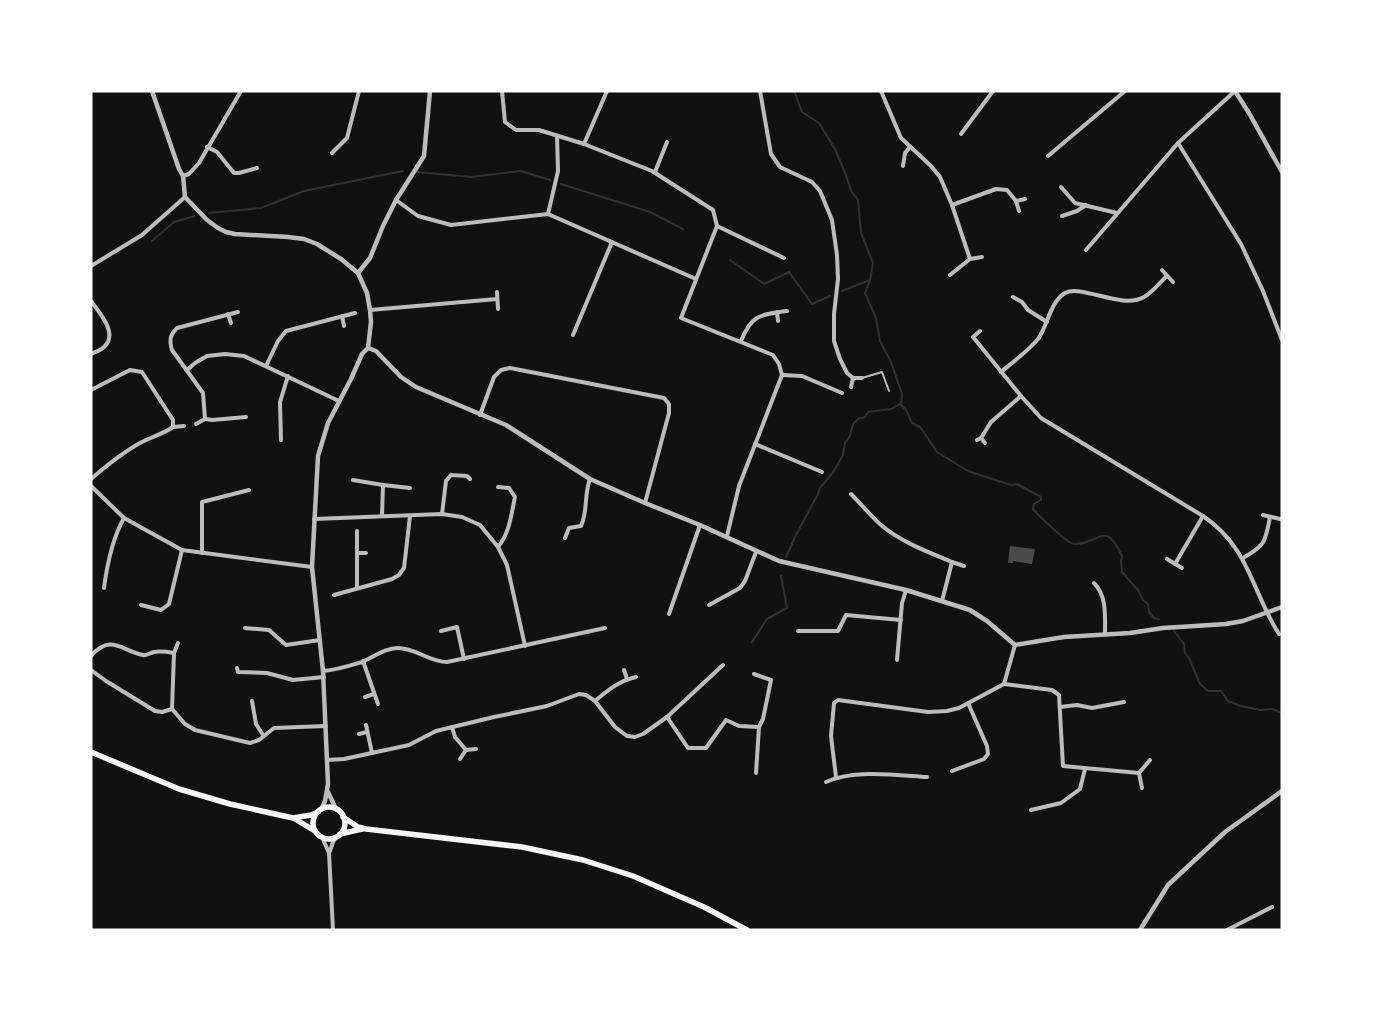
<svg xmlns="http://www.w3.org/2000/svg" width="1373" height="1021" font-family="Ubuntu,sans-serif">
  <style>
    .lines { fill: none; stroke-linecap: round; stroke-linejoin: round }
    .stream { stroke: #333; stroke-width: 2 }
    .building { fill: #4a4a4a }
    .service { stroke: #bcbcbc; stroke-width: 2 }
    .minor { stroke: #bcbcbc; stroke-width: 4 }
    .tertiary { stroke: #bcbcbc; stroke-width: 4.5 }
    .trunk { stroke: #f5f5f5; stroke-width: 5.5 }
  </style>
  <rect width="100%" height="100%" fill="#111"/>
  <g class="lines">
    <g class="stream">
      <path d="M794 91 802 112 819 123 835 149 846 175 851 191 858 200 861 233 873 263 870 280 865 293 876 318 880 341 891 362 902 394 901 405 906 410 912 423 920 427 923 431 937 452 968 471 1011 485 1017 484 1041 497V500L1034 504 1033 509C1038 515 1068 544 1074 544 1100 545 1104 518 1122 556L1121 561 1122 572 1138 590 1143 600 1148 604 1149 612 1154 618 1159 619"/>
      <polyline points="417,172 471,177 521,171 550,180"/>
      <polyline points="561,184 650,212 683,229"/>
      <polyline points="209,213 261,208 304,191 403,171"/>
      <polyline points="152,241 174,222 195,216"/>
      <polyline points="730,260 764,284 789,272 812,304 830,296"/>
      <polyline points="842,291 870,280"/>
      <polyline points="786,557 796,535 818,494 820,488 834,471 843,455 845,443 850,436 853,424 858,419 865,417 868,412 891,409 900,404"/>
      <polyline points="1174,631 1184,644 1185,653 1189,658 1200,684 1208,691 1221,691 1228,701 1241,706 1260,710 1272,709 1282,713"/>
      <polyline points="752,642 767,619 787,608 781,576"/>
    </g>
  </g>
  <polygon class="building" points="1010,546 1035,549 1032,564 1013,561 1013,563 1008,563"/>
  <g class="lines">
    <polyline class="service" points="862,378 882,372 889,391"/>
    <g class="minor">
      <polyline points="502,91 505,122 516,130 539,130 584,144 652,171 713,210 717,226 681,318 773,355 779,364 782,375 739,486 727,536"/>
      <polyline points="760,91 771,154 780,167 812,182 820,191 832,220 837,255 838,279 834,314 834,341 840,359 847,373 853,378 862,378"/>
      <polyline points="881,91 901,138 931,166 940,177 952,205 970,259 950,275"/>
      <polyline points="961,134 993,91"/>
      <polyline points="1178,143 1241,244 1263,291 1282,340"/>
      <polyline points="584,144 607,91"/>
      <polyline points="207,147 217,152 234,173 239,173 257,168"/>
      <polyline points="332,153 347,138 359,91"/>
      <polyline points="1048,156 1125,91"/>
      <polyline points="903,166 905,153 910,147"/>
      <polyline points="655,172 667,142"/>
      <polyline points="183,176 189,174 199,163 241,91"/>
      <polyline points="1061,187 1075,203 1117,213"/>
      <polyline points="396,200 418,216 451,225 548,214 696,279"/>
      <polyline points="1016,201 1025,199"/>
      <polyline points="952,205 996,189 1007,190 1016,201 1019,211"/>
      <polyline points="548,214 558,171 557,136"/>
      <polyline points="1062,216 1077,211 1086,205"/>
      <polyline points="717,226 784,258"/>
      <polyline points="1086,250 1178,143 1235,91"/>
      <polyline points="970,259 982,257"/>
      <polyline points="91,266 142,235 185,197"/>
      <polyline points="1162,270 1173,282"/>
      <polyline points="497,292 498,309"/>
      <polyline points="1013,297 1022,302 1028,310 1047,322"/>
      <path d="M91 301C99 312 118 333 105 346 102 350 95 352 91 354"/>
      <polyline points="370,310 497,299"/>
      <path d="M238 312 177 328C170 335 169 340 172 350L203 393 205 419 212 420 246 417"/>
      <polyline points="777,312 778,321"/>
      <polyline points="228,314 231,323"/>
      <polyline points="342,316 344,326"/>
      <path d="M980 331 973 337 1021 396 1041 418 1203 516C1250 548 1251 590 1279 634"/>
      <polyline points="573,335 612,242"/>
      <path d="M741 341C752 314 760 315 787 311"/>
      <polyline points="266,366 278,341 286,331 355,313"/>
      <polyline points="187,370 195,363 207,356 225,354 244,356 339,401"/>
      <path d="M1001 372C1014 361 1027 352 1038 339 1048 325 1050 302 1065 293 1082 284 1122 310 1144 297 1153 292 1160 282 1167 276"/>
      <polyline points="782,375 802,376 842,393"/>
      <polyline points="851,387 853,378"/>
      <path d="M91 390 130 370 142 372 173 420V427C163 434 151 437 140 443 122 453 106 466 91 479"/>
      <polyline points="480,415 494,377 501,370 510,368 664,398 669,404 669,413 645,503"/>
      <polyline points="196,424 205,419"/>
      <polyline points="173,427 184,426"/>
      <polyline points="981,438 991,422 1021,396"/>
      <polyline points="281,440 280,402 288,376"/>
      <polyline points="977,440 981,438 985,443"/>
      <polyline points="755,444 822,472"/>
      <polyline points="353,480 383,485 382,516"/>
      <polyline points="383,485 410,488"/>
      <polyline points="91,486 124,518 182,550 312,567"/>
      <path d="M851 494C861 504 870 515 881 525 901 542 928 552 952 562L942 601"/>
      <polyline points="442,514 446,481 451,475 467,476 470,479"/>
      <polyline points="1263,515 1280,519"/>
      <polyline points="314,519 442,514 462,517 480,525 498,547 507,565 525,646"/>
      <polyline points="357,531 357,588"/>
      <path d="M565 538 569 528 581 526C588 511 584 494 590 479"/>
      <path d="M498 547C510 532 511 515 515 497L509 488 498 487"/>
      <polyline points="202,553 202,502 249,490"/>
      <polyline points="357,553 366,553"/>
      <path d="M1243 558C1266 545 1265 542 1270 517"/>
      <polyline points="1167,559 1182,568"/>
      <polyline points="952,562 964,566"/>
      <polyline points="1175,564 1203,516"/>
      <path d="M1094 583C1107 596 1105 616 1105 634"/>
      <path d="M104 588C107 565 112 539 124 518"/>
      <polyline points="334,595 392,579 399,575 404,568 410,516"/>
      <polyline points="141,605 161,610 169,604 182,550"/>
      <polyline points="709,605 740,588 745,581 756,552"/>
      <polyline points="669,614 700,525"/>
      <polyline points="245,628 269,630 286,645 320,640"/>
      <polyline points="441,631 457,627 464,659"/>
      <polyline points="798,631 838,631 846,615 901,620"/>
      <polyline points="178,643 174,653 172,709 185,724 195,730 250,743 259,740 274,728 326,726"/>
      <path d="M91 656C111 633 122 651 143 655 147 656 150 653 154 652 160 651 168 652 174 653"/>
      <polyline points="897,660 902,603 906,590"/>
      <polyline points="363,661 378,704"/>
      <polyline points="237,668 238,672 267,673 293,680 324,677"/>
      <polyline points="91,670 106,681 155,711 162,712 172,709"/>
      <polyline points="624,670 627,679"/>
      <path d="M323 671C337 670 349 666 362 662 374 657 385 648 398 648 416 648 429 662 447 662L605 628"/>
      <polyline points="1004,684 1052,690 1059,695 1063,766 1139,773 1150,760"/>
      <polyline points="365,697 374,694"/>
      <polyline points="252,701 256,724 263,735"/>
      <path d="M595 701C608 690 619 681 636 677"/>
      <polyline points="1060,707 1077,705 1092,708 1124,702"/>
      <polyline points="667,717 688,748 706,748 726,720 739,726 759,727 763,719 771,680 754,674"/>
      <polyline points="366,725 372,753"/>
      <polyline points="452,727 455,737 466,750 460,759"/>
      <polyline points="359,734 367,732"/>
      <polyline points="466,750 476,749"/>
      <polyline points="327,760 344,759 409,745 436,731 494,717 547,706 579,694 586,695 595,701 615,727 627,736 635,737 643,734 667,717 723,665"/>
      <polyline points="952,771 984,759 988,754 987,746 968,703"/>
      <polyline points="756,773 759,727"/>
      <polyline points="1139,773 1142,788"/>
      <polyline points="836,777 831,736 834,703 838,700 928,712 947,711 959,708 1004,684 1015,645"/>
      <path d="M826 782C854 769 896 775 927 777"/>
      <polyline points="1031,810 1061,803 1080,789 1085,769"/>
      <polyline points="322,837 329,853 333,930"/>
      <polyline points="330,851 333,842 337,836"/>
      <polyline points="1227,930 1272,907"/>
    </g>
    <g class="tertiary">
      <polyline points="152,91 179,169 183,176 185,197 207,220 218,228 226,232 235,234 288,237 304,239 317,244 341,259 358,273 367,293 370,310 371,322 368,348 362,354 351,379 328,423 318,456 312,567 323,671 328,784 325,801 321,810"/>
      <polyline points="1235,91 1249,113 1282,172"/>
      <polyline points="358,273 370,258 383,226 396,200 424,156 430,91"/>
      <polyline points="368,348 376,351 401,377 416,387 506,425 590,479 645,503 700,525 779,561 906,590 970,610 987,621 1015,645 1064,637 1130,633 1163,628 1226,624 1243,621 1282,607"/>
      <polyline points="328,792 336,809"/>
      <polyline points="1140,930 1168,885 1225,832 1282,791"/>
    </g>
    <g class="trunk">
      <polyline points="91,752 179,789 230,804 293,818 311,815 318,812"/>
      <circle cx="329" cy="823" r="16"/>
      <polyline points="343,817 358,827 366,829 522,847 583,860 633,876 704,907 747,930"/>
      <polyline points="295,819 315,831"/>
      <polyline points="340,834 362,829"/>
    </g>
  </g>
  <rect width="1373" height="1021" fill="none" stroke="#ffffff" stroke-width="185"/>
</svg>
